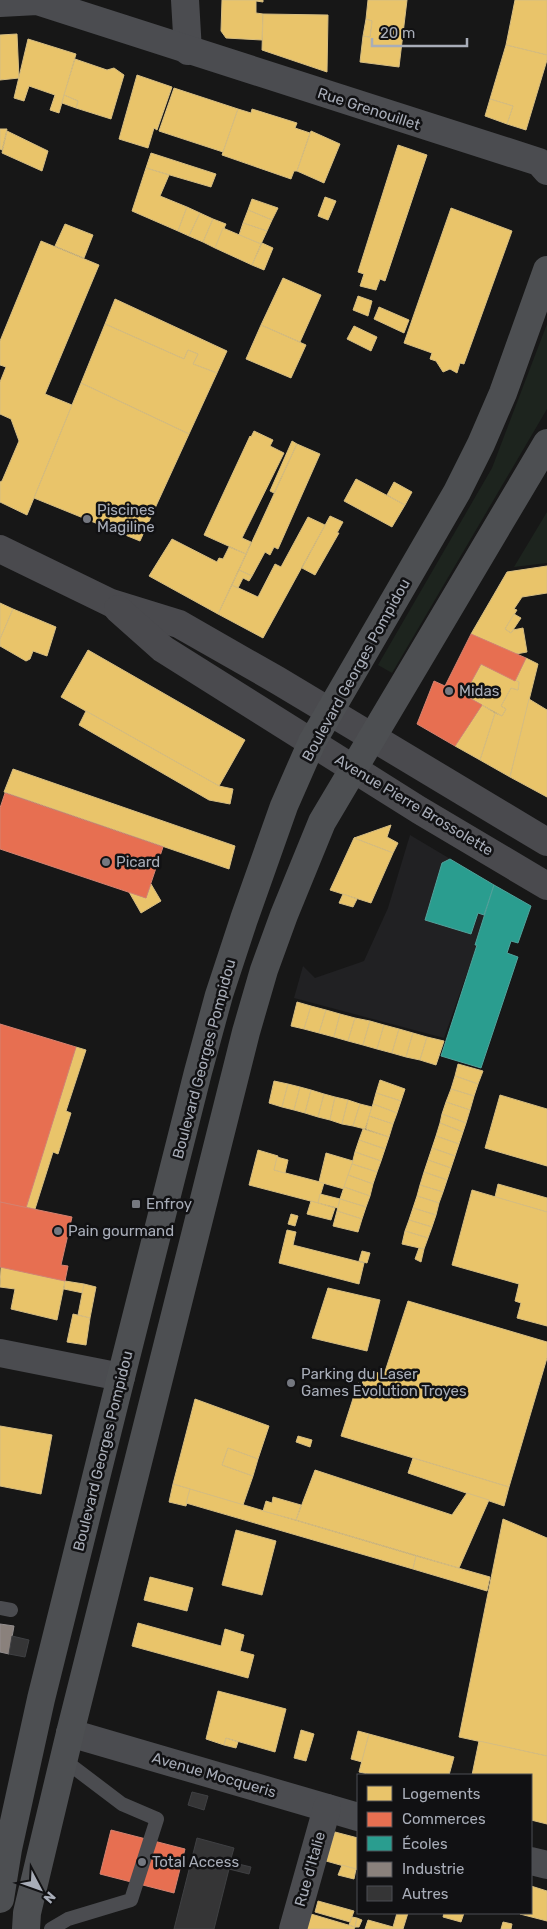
<svg xmlns="http://www.w3.org/2000/svg" width="547" height="1929" font-family="Rubik,sans-serif">
  <style>
    .built { fill: #212123 }
    .green { fill: #1d241e }
    .homes { fill: #e9c46a; stroke: #d6bd81 }
    .shops { fill: #e76f51; stroke: #d48270 }
    .schools { fill: #2a9d8f; stroke: #50a29b }
    .industry { fill: #8a817c; stroke: #938e8e }
    .building { fill: #353536; stroke: #3f4043 }
    .lines { fill: none; stroke-linecap: round; stroke-linejoin: round }
    .service { stroke: #4b4c50; stroke-width: 14 }
    .minor { stroke: #4b4c50; stroke-width: 28 }
    .secondary { stroke: #4a4a4e; stroke-width: 28 }
    .primary { stroke: #4d4f52; stroke-width: 28 }
    .poi-dot { fill: #757880; stroke: #111113; stroke-width: 2 }
    .labels { text-anchor: middle; stroke-width: 5; stroke-linejoin: round; paint-order: stroke }
    .street-label { font-size: 15px; fill: #a8adb8; stroke: #111113 }
    .poi-label { font-size: 15px; fill: #a8adb8; stroke: #111113; text-anchor: start }
  </style>
  <rect width="100%" height="100%" fill="#171717"/>
  <polygon class="built" points="410,835 494,885 475,945 477,945 444,1038 294,998 303,966 315,978 364,961 388,908"/>
  <g class="green">
    <polygon points="547,324 547,409 392,673 378,665 492,468"/>
    <polygon points="547,512 547,563 514,567"/>
  </g>
  <g class="homes">
    <polygon points="222,0 263,0 263,2 256,1 256,13 263,14 262,40 226,38 221,31"/>
    <polygon points="368,0 407,0 399,67 360,62 363,36 370,37 372,21 366,19"/>
    <polygon points="515,0 547,0 547,55 506,45"/>
    <polygon points="263,14 328,15 327,72 262,50"/>
    <polygon points="366,19 372,21 370,37 363,36"/>
    <polygon points="17,34 19,78 0,80 0,35"/>
    <polygon points="28,39 76,54 59,113 50,110 55,95 29,86 24,101 14,98"/>
    <polygon points="506,45 547,55 547,60 526,130 507,124 513,106 490,99"/>
    <polygon points="75,59 107,70 114,68 124,75 111,119 76,108 78,101 64,95"/>
    <polygon points="137,75 172,87 157,130 154,128 148,148 119,139"/>
    <polygon points="174,88 238,109 223,152 159,131"/>
    <polygon points="64,95 78,101 76,108 62,103"/>
    <polygon points="490,99 513,106 507,124 485,116"/>
    <polygon points="238,109 251,113 252,109 297,123 295,128 310,133 297,171 294,171 291,179 222,155"/>
    <polygon points="0,129 7,129 2,150 0,149"/>
    <polygon points="7,131 48,151 42,171 2,153"/>
    <polygon points="311,131 340,144 324,183 297,171"/>
    <polygon points="398,145 427,155 385,281 380,279 376,290 360,286 364,274 358,272"/>
    <polygon points="151,153 216,174 211,187 146,168"/>
    <polygon points="146,168 169,175 160,196 187,207 178,231 132,211"/>
    <polygon points="325,197 336,201 328,220 318,216"/>
    <polygon points="252,199 278,208 272,220 248,210"/>
    <polygon points="187,207 200,213 189,236 178,231"/>
    <polygon points="451,208 512,231 464,364 460,363 457,373 450,369 443,372 436,361 430,359 432,353 404,343"/>
    <polygon points="248,210 272,220 267,231 243,223"/>
    <polygon points="200,213 213,219 203,242 189,236"/>
    <polygon points="213,219 226,224 215,248 203,242"/>
    <polygon points="243,223 267,231 261,244 239,235"/>
    <polygon points="65,224 93,235 84,258 55,246"/>
    <polygon points="223,228 261,244 252,265 215,248"/>
    <polygon points="41,241 99,265 45,394 72,405 27,515 0,502 0,482 2,481 19,441 11,419 0,414 0,382 6,367 0,365 0,341"/>
    <polygon points="262,243 273,248 264,270 252,265"/>
    <polygon points="283,278 321,295 300,342 261,325"/>
    <polygon points="358,296 372,301 368,316 353,310"/>
    <polygon points="115,299 227,351 217,373 193,364 198,354 188,350 184,359 105,324"/>
    <polygon points="379,307 409,320 404,333 374,319"/>
    <polygon points="105,324 184,359 188,350 198,354 193,364 217,373 189,434 81,383"/>
    <polygon points="261,325 306,345 291,378 246,359"/>
    <polygon points="354,326 377,337 371,351 347,339"/>
    <polygon points="81,383 189,434 140,541 34,498"/>
    <polygon points="254,431 273,440 270,446 284,453 242,538 251,542 246,554 204,535 250,436 251,437"/>
    <polygon points="292,441 297,444 274,493 270,491"/>
    <polygon points="297,444 320,454 278,549 274,547 270,555 265,552 252,576 239,570"/>
    <polygon points="356,479 405,505 392,527 344,501"/>
    <polygon points="394,482 412,492 405,505 387,495"/>
    <polygon points="330,516 343,522 337,533 339,533 315,575 302,568"/>
    <polygon points="308,517 325,525 263,638 218,614 232,585 258,597 275,564 281,567"/>
    <polygon points="172,539 217,562 219,558 223,559 229,547 246,554 218,614 149,576"/>
    <polygon points="547,566 547,593 522,597 514,609 517,610 505,629 511,633 513,630 523,628 527,652 516,654 471,634 507,572"/>
    <polygon points="239,570 252,576 249,581 243,578 238,588 232,585"/>
    <polygon points="0,603 13,609 0,639"/>
    <polygon points="13,609 56,627 47,656 33,651 30,659 26,661 0,646 0,639"/>
    <polygon points="514,614 521,618 511,633 505,629"/>
    <polygon points="88,650 245,740 219,786 61,697"/>
    <polygon points="526,658 538,664 510,777 480,760 495,713 502,716 506,709 501,706 511,688 518,690 519,682 515,681"/>
    <polygon points="481,664 519,682 518,690 511,688 501,706 506,709 502,716 464,695"/>
    <polygon points="529,699 547,710 547,797 510,777"/>
    <polygon points="482,705 495,713 480,760 455,746"/>
    <polygon points="86,711 219,786 233,789 230,804 209,800 79,725"/>
    <polygon points="13,769 235,846 229,869 4,792"/>
    <polygon points="391,825 387,837 398,843 393,853 354,838"/>
    <polygon points="354,838 393,853 371,903 330,890"/>
    <polygon points="151,884 161,901 141,913 129,892 146,898"/>
    <polygon points="343,894 357,899 353,907 339,903"/>
    <polygon points="297,1002 311,1006 304,1029 291,1026"/>
    <polygon points="311,1006 326,1010 319,1033 304,1029"/>
    <polygon points="326,1010 340,1014 334,1037 319,1033"/>
    <polygon points="340,1014 355,1018 348,1041 334,1037"/>
    <polygon points="355,1018 370,1021 363,1045 348,1041"/>
    <polygon points="370,1021 384,1025 377,1049 363,1045"/>
    <polygon points="384,1025 399,1029 392,1053 377,1049"/>
    <polygon points="399,1029 413,1033 406,1057 392,1053"/>
    <polygon points="413,1033 427,1037 420,1060 406,1057"/>
    <polygon points="427,1037 444,1041 436,1065 420,1060"/>
    <polygon points="76,1047 86,1050 66,1111 71,1113 58,1154 53,1152 35,1209 26,1207"/>
    <polygon points="458,1064 483,1071 478,1084 455,1076"/>
    <polygon points="455,1076 478,1084 474,1096 451,1089"/>
    <polygon points="380,1080 405,1089 401,1101 376,1093"/>
    <polygon points="274,1081 288,1084 282,1107 269,1103"/>
    <polygon points="288,1084 300,1087 294,1110 282,1107"/>
    <polygon points="300,1087 311,1090 305,1113 294,1110"/>
    <polygon points="451,1089 474,1096 470,1110 446,1102"/>
    <polygon points="311,1090 324,1094 318,1117 305,1113"/>
    <polygon points="376,1093 401,1101 397,1113 373,1104"/>
    <polygon points="324,1094 335,1097 330,1120 318,1117"/>
    <polygon points="500,1095 547,1109 547,1166 485,1148"/>
    <polygon points="335,1097 348,1100 342,1124 330,1120"/>
    <polygon points="348,1100 360,1104 353,1126 342,1124"/>
    <polygon points="446,1102 470,1110 466,1123 442,1114"/>
    <polygon points="360,1104 372,1107 365,1129 353,1126"/>
    <polygon points="373,1104 397,1113 393,1124 369,1116"/>
    <polygon points="442,1114 466,1123 463,1132 440,1123"/>
    <polygon points="369,1116 393,1124 389,1137 366,1129"/>
    <polygon points="440,1123 463,1132 459,1144 436,1136"/>
    <polygon points="363,1129 389,1137 385,1149 359,1140"/>
    <polygon points="436,1136 459,1144 455,1156 432,1148"/>
    <polygon points="359,1140 385,1149 381,1161 355,1152"/>
    <polygon points="432,1148 455,1156 451,1168 428,1160"/>
    <polygon points="258,1150 278,1156 274,1170 324,1183 318,1203 249,1185"/>
    <polygon points="355,1152 381,1161 377,1172 352,1164"/>
    <polygon points="326,1153 353,1161 344,1189 319,1182"/>
    <polygon points="277,1157 288,1160 285,1173 274,1170"/>
    <polygon points="428,1160 451,1168 447,1180 424,1172"/>
    <polygon points="352,1164 377,1172 373,1184 348,1175"/>
    <polygon points="424,1172 447,1180 443,1192 420,1185"/>
    <polygon points="348,1175 373,1184 370,1196 344,1187"/>
    <polygon points="498,1184 547,1198 547,1212 495,1197"/>
    <polygon points="420,1185 443,1192 439,1203 417,1196"/>
    <polygon points="344,1187 370,1196 366,1207 340,1199"/>
    <polygon points="472,1190 547,1212 547,1326 517,1318 521,1303 515,1301 519,1284 452,1265"/>
    <polygon points="320,1194 340,1199 338,1208 318,1203"/>
    <polygon points="417,1196 439,1203 436,1215 413,1208"/>
    <polygon points="340,1199 366,1207 362,1219 337,1211"/>
    <polygon points="311,1201 335,1208 331,1220 307,1214"/>
    <polygon points="413,1208 436,1215 432,1227 409,1220"/>
    <polygon points="337,1211 362,1219 358,1232 333,1226"/>
    <polygon points="291,1214 298,1216 295,1226 288,1224"/>
    <polygon points="409,1220 432,1227 428,1238 405,1231"/>
    <polygon points="287,1230 296,1232 293,1245 364,1263 359,1284 279,1263"/>
    <polygon points="405,1231 428,1238 424,1249 402,1244"/>
    <polygon points="419,1248 424,1249 421,1262 415,1259"/>
    <polygon points="362,1251 370,1253 367,1263 359,1261"/>
    <polygon points="1,1267 65,1281 57,1320 11,1309 15,1289 0,1287"/>
    <polygon points="65,1281 84,1284 83,1293 64,1289"/>
    <polygon points="84,1284 96,1287 90,1318 78,1315"/>
    <polygon points="328,1288 380,1300 367,1351 312,1338"/>
    <polygon points="408,1301 547,1342 547,1358 509,1487 341,1436 358,1383 379,1390"/>
    <polygon points="73,1314 90,1318 86,1345 67,1342"/>
    <polygon points="367,1369 384,1375 379,1390 362,1384"/>
    <polygon points="195,1399 269,1426 258,1459 228,1448 222,1465 253,1476 243,1505 173,1484"/>
    <polygon points="0,1426 52,1435 41,1494 0,1486"/>
    <polygon points="298,1436 312,1440 310,1447 296,1442"/>
    <polygon points="228,1448 258,1459 253,1476 222,1465"/>
    <polygon points="413,1458 509,1487 504,1506 408,1473"/>
    <polygon points="315,1470 452,1515 467,1493 489,1500 459,1568 296,1520"/>
    <polygon points="173,1484 190,1489 186,1506 169,1502"/>
    <polygon points="190,1489 416,1556 413,1569 186,1503"/>
    <polygon points="273,1497 301,1505 296,1520 263,1511 266,1501 272,1503"/>
    <polygon points="503,1519 547,1538 547,1756 459,1737"/>
    <polygon points="236,1530 276,1541 262,1595 222,1585"/>
    <polygon points="416,1556 490,1577 487,1591 413,1569"/>
    <polygon points="150,1577 193,1588 187,1611 144,1600"/>
    <polygon points="138,1623 221,1646 225,1629 244,1635 240,1651 254,1655 248,1678 132,1646"/>
    <polygon points="218,1691 286,1709 275,1752 226,1738 224,1745 206,1739"/>
    <polygon points="301,1730 314,1734 306,1761 294,1758"/>
    <polygon points="358,1731 369,1734 362,1762 351,1759"/>
    <polygon points="369,1734 454,1757 449,1775 372,1775 359,1772"/>
    <polygon points="226,1738 238,1742 236,1748 224,1745"/>
    <polygon points="479,1741 547,1756 547,1824 531,1820 531,1775 472,1775"/>
    <polygon points="335,1832 358,1838 358,1870 326,1861"/>
    <polygon points="342,1865 356,1869 354,1879 338,1875"/>
    <polygon points="531,1886 547,1891 547,1921 520,1914 531,1913"/>
    <polygon points="318,1901 354,1911 350,1922 315,1912"/>
    <polygon points="397,1913 408,1913 403,1929 365,1929 368,1920 393,1927"/>
    <polygon points="444,1913 464,1913 461,1922 443,1917"/>
    <polygon points="311,1914 355,1927 354,1929 307,1929"/>
    <polygon points="352,1917 357,1918 355,1927 349,1925"/>
    <polygon points="357,1918 362,1920 359,1927 355,1927"/>
    <polygon points="503,1922 512,1924 511,1929 501,1929"/>
  </g>
  <g class="shops">
    <polygon points="471,634 526,658 515,681 481,664 464,695 482,705 455,746 417,724 434,681 445,686"/>
    <polygon points="5,793 163,847 146,898 0,849 0,808"/>
    <polygon points="0,1024 76,1047 26,1208 0,1202"/>
    <polygon points="0,1202 72,1217 61,1265 68,1266 65,1281 0,1267"/>
    <polygon points="111,1830 185,1849 174,1893 100,1874"/>
  </g>
  <g class="schools">
    <polygon points="450,859 494,885 484,915 478,913 471,934 425,920 442,863"/>
    <polygon points="494,885 531,906 518,943 511,941 507,953 518,957 481,1068 441,1056 477,945 475,945"/>
  </g>
  <polygon class="industry" points="0,1624 14,1626 9,1654 0,1652"/>
  <g class="building">
    <polygon points="12,1636 29,1640 25,1657 9,1654"/>
    <polygon points="192,1792 208,1796 204,1810 188,1805"/>
    <polygon points="197,1838 234,1848 230,1862 251,1867 249,1874 229,1869 214,1929 174,1929"/>
  </g>
  <g class="lines">
    <g class="service">
      <polyline points="0,1608 11,1610"/>
      <polyline points="51,1929 68,1919 131,1900 157,1819 122,1804 64,1760"/>
    </g>
    <g class="minor">
      <polyline points="185,0 188,51"/>
      <polyline points="0,3 37,1 539,162 547,171"/>
      <polyline points="0,1353 121,1377"/>
      <polyline points="70,1733 358,1817"/>
      <polyline points="531,1861 547,1865"/>
      <polyline points="293,1929 327,1808"/>
    </g>
    <g class="secondary">
      <polyline points="0,549 111,603 179,624 277,680 547,842"/>
      <polyline points="118,609 163,649 419,810 547,886"/>
    </g>
    <g class="primary">
      <polyline points="0,1899 8,1849 41,1699 121,1377 198,1072 219,995 244,919 284,806 312,742 457,492 481,444 503,393 547,270"/>
      <polyline points="26,1929 27,1913 70,1733 246,1032 264,970 284,915 322,822 547,443"/>
    </g>
  </g>
  <g class="poi-dot">
    <circle cx="87" cy="519" r="5"/>
    <circle cx="449" cy="691" r="5"/>
    <circle cx="106" cy="862" r="5"/>
    <rect x="131" y="1199" width="10" height="10" rx="2.5"/>
    <circle cx="58" cy="1231" r="5"/>
    <circle cx="291" cy="1383" r="5"/>
    <circle cx="142" cy="1862" r="5"/>
  </g>
  <g class="labels">
    <g class="street-label">
      <text transform="translate(369 109) rotate(18)" y="5">Rue Grenouillet</text>
      <text transform="translate(356 670) rotate(-61)" y="5">Boulevard Georges Pompidou</text>
      <text transform="translate(414 805) rotate(31)" y="5">Avenue Pierre Brossolette</text>
      <text transform="translate(204 1059) rotate(-75)" y="5">Boulevard Georges Pompidou</text>
      <text transform="translate(103 1451) rotate(-76)" y="5">Boulevard Georges Pompidou</text>
      <text transform="translate(214 1775) rotate(16)" y="5">Avenue Mocqueris</text>
      <text transform="translate(310 1869) rotate(-74)" y="5">Rue d'Italie</text>
    </g>
    <g class="poi-label">
      <text x="97" y="515">Piscines<tspan x="97" dy="17">Magiline</tspan></text>
      <text x="459" y="696">Midas</text>
      <text x="116" y="867">Picard</text>
      <text x="146" y="1209">Enfroy</text>
      <text x="68" y="1236">Pain gourmand</text>
      <text x="301" y="1379">Parking du Laser<tspan x="301" dy="17">Games Evolution Troyes</tspan></text>
      <text x="152" y="1867">Total Access</text>
    </g>
  </g>
  <rect x="357" y="1774" width="175" height="140" fill="#111113" stroke="#4d4f55"/>
  <rect x="367" y="1786" width="25" height="15" fill="#e9c46a" stroke="#4d4f55"/>
  <text x="402" y="1799" font-size="15" fill="#a8adb8">Logements</text>
  <rect x="367" y="1812" width="25" height="15" fill="#e76f51" stroke="#4d4f55"/>
  <text x="402" y="1824" font-size="15" fill="#a8adb8">Commerces</text>
  <rect x="367" y="1836" width="25" height="15" fill="#2a9d8f" stroke="#4d4f55"/>
  <text x="402" y="1849" font-size="15" fill="#a8adb8">Écoles</text>
  <rect x="367" y="1862" width="25" height="15" fill="#8a817c" stroke="#4d4f55"/>
  <text x="402" y="1874" font-size="15" fill="#a8adb8">Industrie</text>
  <rect x="367" y="1886" width="25" height="15" fill="#353536" stroke="#4d4f55"/>
  <text x="402" y="1899" font-size="15" fill="#a8adb8">Autres</text>
  <g transform="translate(40 1889) rotate(131)" stroke="#111113" stroke-width="4" paint-order="stroke">
  <path d="M0-4L9 19L0 12L-9 19Z" fill="#a8adb8"/>
  <text y="-8" font-size="14" font-weight="bold" text-anchor="middle" fill="#a8adb8">N</text>
  </g>
  <path d="M372 38v8h95v-8" fill="none" stroke="#a8adb8" stroke-width="2.5"/>
  <text x="380" y="38" font-size="15" fill="#a8adb8" stroke="#111113" stroke-width="4" paint-order="stroke">20 m</text>
</svg>
